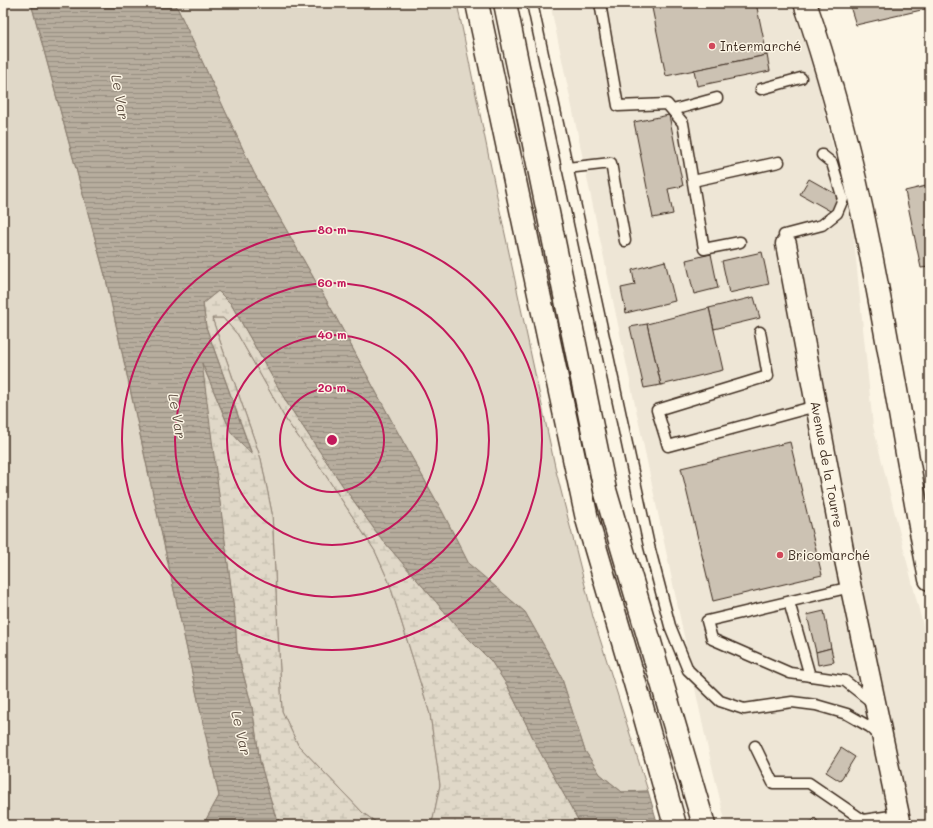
<svg xmlns="http://www.w3.org/2000/svg" width="933" height="828" font-family="Mali,sans-serif">
  <style>
    .built { fill: #eee6d6 }
    .grass { fill: #e0d8c8; stroke: #8e8173 }
    .wetland { fill: url(#wetland-marsh); stroke: #8e8173 }
    .water { fill: url(#water-rules); stroke: #85796b }
    .building { fill: #ccc2b3; stroke: #3b2a1e }
    .lines { fill: none; stroke-linecap: round; stroke-linejoin: round }
    .service-casing { stroke: #3b2a1e; stroke-width: 13 }
    .minor-casing { stroke: #3b2a1e; stroke-width: 23 }
    .trunk-casing { stroke: #3b2a1e; stroke-width: 25 }
    .service { stroke: #fcf5e5; stroke-width: 10 }
    .minor { stroke: #fcf5e5; stroke-width: 20 }
    .trunk { stroke: #fcf5e5; stroke-width: 22 }
    .ring { fill: none; stroke: #c2185b; stroke-width: 2 }
    .poi-dot { fill: #d1495b; stroke: #fcf5e5; stroke-width: 1.5 }
    .labels { text-anchor: middle; stroke-width: 3; stroke-linejoin: round; paint-order: stroke }
    .poi-label { font-size: 13px; fill: #3b2a1e; stroke: #fcf5e5; text-anchor: start }
    .street-label { font-size: 13px; fill: #3b2a1e; stroke: #fcf5e5 }
    .water-label { font-size: 14px; font-style: italic; fill: #605144; stroke: #fcf5e5 }
    .centre { fill: #c2185b; stroke: #fcf5e5; stroke-width: 2 }
    .ring-label { font-size: 12px; text-anchor: middle; font-weight: bold; fill: #c2185b; stroke: #fcf5e5; stroke-width: 3; stroke-linejoin: round; paint-order: stroke }
  </style>
  <defs>
    <pattern id="wetland-marsh" width="20" height="14" patternUnits="userSpaceOnUse"><rect width="20" height="14" fill="#e0d8c8"/><path d="M1 5h8M5 5V1M11 12h8M15 12V8" fill="none" stroke="#c1baab"/></pattern>
    <pattern id="water-rules" width="6" height="5" patternUnits="userSpaceOnUse"><rect width="6" height="5" fill="#b7ad9e"/><path d="M0 2.5h6" fill="none" stroke="#968d80"/></pattern>
  </defs>
  <rect width="100%" height="100%" fill="#fcf5e5"/>
  <filter id="ink" filterUnits="userSpaceOnUse"><feTurbulence type="fractalNoise" baseFrequency=".025" numOctaves="2"/><feDisplacementMap in="SourceGraphic" scale="8" xChannelSelector="R" yChannelSelector="G"/><feConvolveMatrix kernelMatrix="1 2 1 2 8 2 1 2 1" color-interpolation-filters="sRGB"/></filter>
  <g filter="url(#ink)">
    <polygon class="built" points="550,3 791,3 813,65 853,230 873,426 930,654 930,825 726,825 707,745"/>
    <g class="grass">
      <polygon points="3,3 31,3 106,279 219,796 203,825 3,825"/>
      <polygon points="175,3 457,3 499,206 556,471 593,617 648,791 622,792 600,774 585,751 561,676 525,612 469,565 442,511 397,431 333,312 254,173"/>
      <polygon points="212,318 223,318 238,335 286,420 317,462 375,551 389,582 430,714 440,785 433,819 428,825 380,825 363,813 298,745 282,711 272,513 261,459"/>
    </g>
    <polygon class="wetland" points="218,291 231,304 287,403 343,486 380,537 462,632 491,661 507,685 539,750 581,825 428,825 433,819 440,785 430,714 389,582 375,551 317,462 286,420 238,335 223,318 212,318 261,459 272,513 282,711 298,745 363,813 380,825 282,825 275,815 260,762 252,707 237,651 235,618 201,361 231,432 252,454 206,327 203,303"/>
    <polygon class="water" points="31,3 175,3 254,173 333,312 397,431 442,511 469,564 525,612 561,676 585,751 600,774 622,792 648,791 658,825 581,825 539,750 507,685 491,661 462,632 380,537 343,486 287,403 231,304 218,291 203,303 206,327 252,455 231,432 202,363 235,618 237,651 252,707 260,762 275,815 282,825 203,825 219,796 106,279"/>
    <g class="building">
      <polygon points="651,3 756,3 767,55 666,76"/>
      <polygon points="849,3 930,3 930,8 856,25"/>
      <polygon points="767,55 770,71 697,86 694,70"/>
      <polygon points="669,115 683,186 668,189 673,214 653,218 634,122"/>
      <polygon points="809,179 841,197 832,212 800,194"/>
      <polygon points="930,185 930,267 921,268 905,191"/>
      <polygon points="762,252 769,284 729,293 722,261"/>
      <polygon points="711,254 718,288 694,294 686,260"/>
      <polygon points="665,261 675,301 626,313 621,288 635,285 632,270"/>
      <polygon points="754,297 760,318 714,329 709,308"/>
      <polygon points="709,308 723,370 661,385 647,324"/>
      <polygon points="647,324 661,385 644,388 630,327"/>
      <polygon points="790,442 822,575 713,601 681,468"/>
      <polygon points="824,611 831,648 816,652 807,615"/>
      <polygon points="831,648 834,662 818,665 816,652"/>
      <polygon points="841,748 855,757 840,781 826,772"/>
      <polygon points="815,818 821,825 808,825"/>
    </g>
    <g class="lines">
      <g class="service-casing">
        <g id="service">
          <polyline points="532,3 649,546 670,626 688,670 720,701 744,709 792,702 816,705 847,714 870,727 880,736"/>
          <polyline points="600,3 618,106 667,104 683,123 704,249 740,242"/>
          <polyline points="761,89 801,78"/>
          <polyline points="673,110 717,98"/>
          <polyline points="567,168 611,163 625,241"/>
          <polyline points="693,181 779,162"/>
          <polyline points="784,235 822,225 837,213 843,199 832,163 822,155"/>
          <polyline points="760,332 768,376 657,410 668,446 816,406"/>
          <polyline points="851,587 707,621 712,639 790,673 845,681 873,703"/>
          <polyline points="789,602 810,676"/>
          <polyline points="755,746 773,783 809,783 863,820"/>
          <polyline points="865,825 863,820 898,815"/>
        </g>
      </g>
      <g class="minor-casing">
        <g id="minor">
          <path id="s1" d="M786 244 845 560 901 825"/>
        </g>
      </g>
      <g class="trunk-casing">
        <g id="trunk">
          <polyline points="477,3 587,519 642,707 675,825"/>
          <polyline points="505,3 605,490 704,825"/>
          <path d="M805 3C870 189 892 386 930 579"/>
        </g>
      </g>
      <use href="#service" class="service"/>
      <use href="#minor" class="minor"/>
      <use href="#trunk" class="trunk"/>
    </g>
  </g>
  <g class="ring">
    <circle cx="332" cy="440" r="52"/>
    <circle cx="332" cy="440" r="105"/>
    <circle cx="332" cy="440" r="157"/>
    <circle cx="332" cy="440" r="210"/>
  </g>
  <g class="poi-dot">
    <circle cx="712" cy="46" r="4"/>
    <circle cx="780" cy="555" r="4"/>
  </g>
  <g class="labels">
    <g class="poi-label">
      <text x="720" y="51">Intermarché</text>
      <text x="788" y="560">Bricomarché</text>
    </g>
    <g class="street-label">
      <text dy="5" stroke="none"><textPath href="#s1" startOffset="224">Avenue de la Tourre</textPath></text>
    </g>
    <g class="water-label">
      <text transform="translate(120 97) rotate(80)" y="5">Le Var</text>
      <text transform="translate(177 416) rotate(80)" y="5">Le Var</text>
      <text transform="translate(241 733) rotate(77)" y="5">Le Var</text>
    </g>
  </g>
  <circle cx="332" cy="440" r="6" class="centre"/>
  <g class="ring-label">
    <text x="332" y="234">80 m</text>
    <text x="332" y="287">60 m</text>
    <text x="332" y="339">40 m</text>
    <text x="332" y="392">20 m</text>
  </g>
  <rect width="933" height="828" fill="none" stroke="#fcf5e5" stroke-width="16"/>
  <rect x="8" y="8" width="917" height="812" fill="none" stroke="#3b2a1e" stroke-width="1.5" filter="url(#ink)"/>
</svg>
